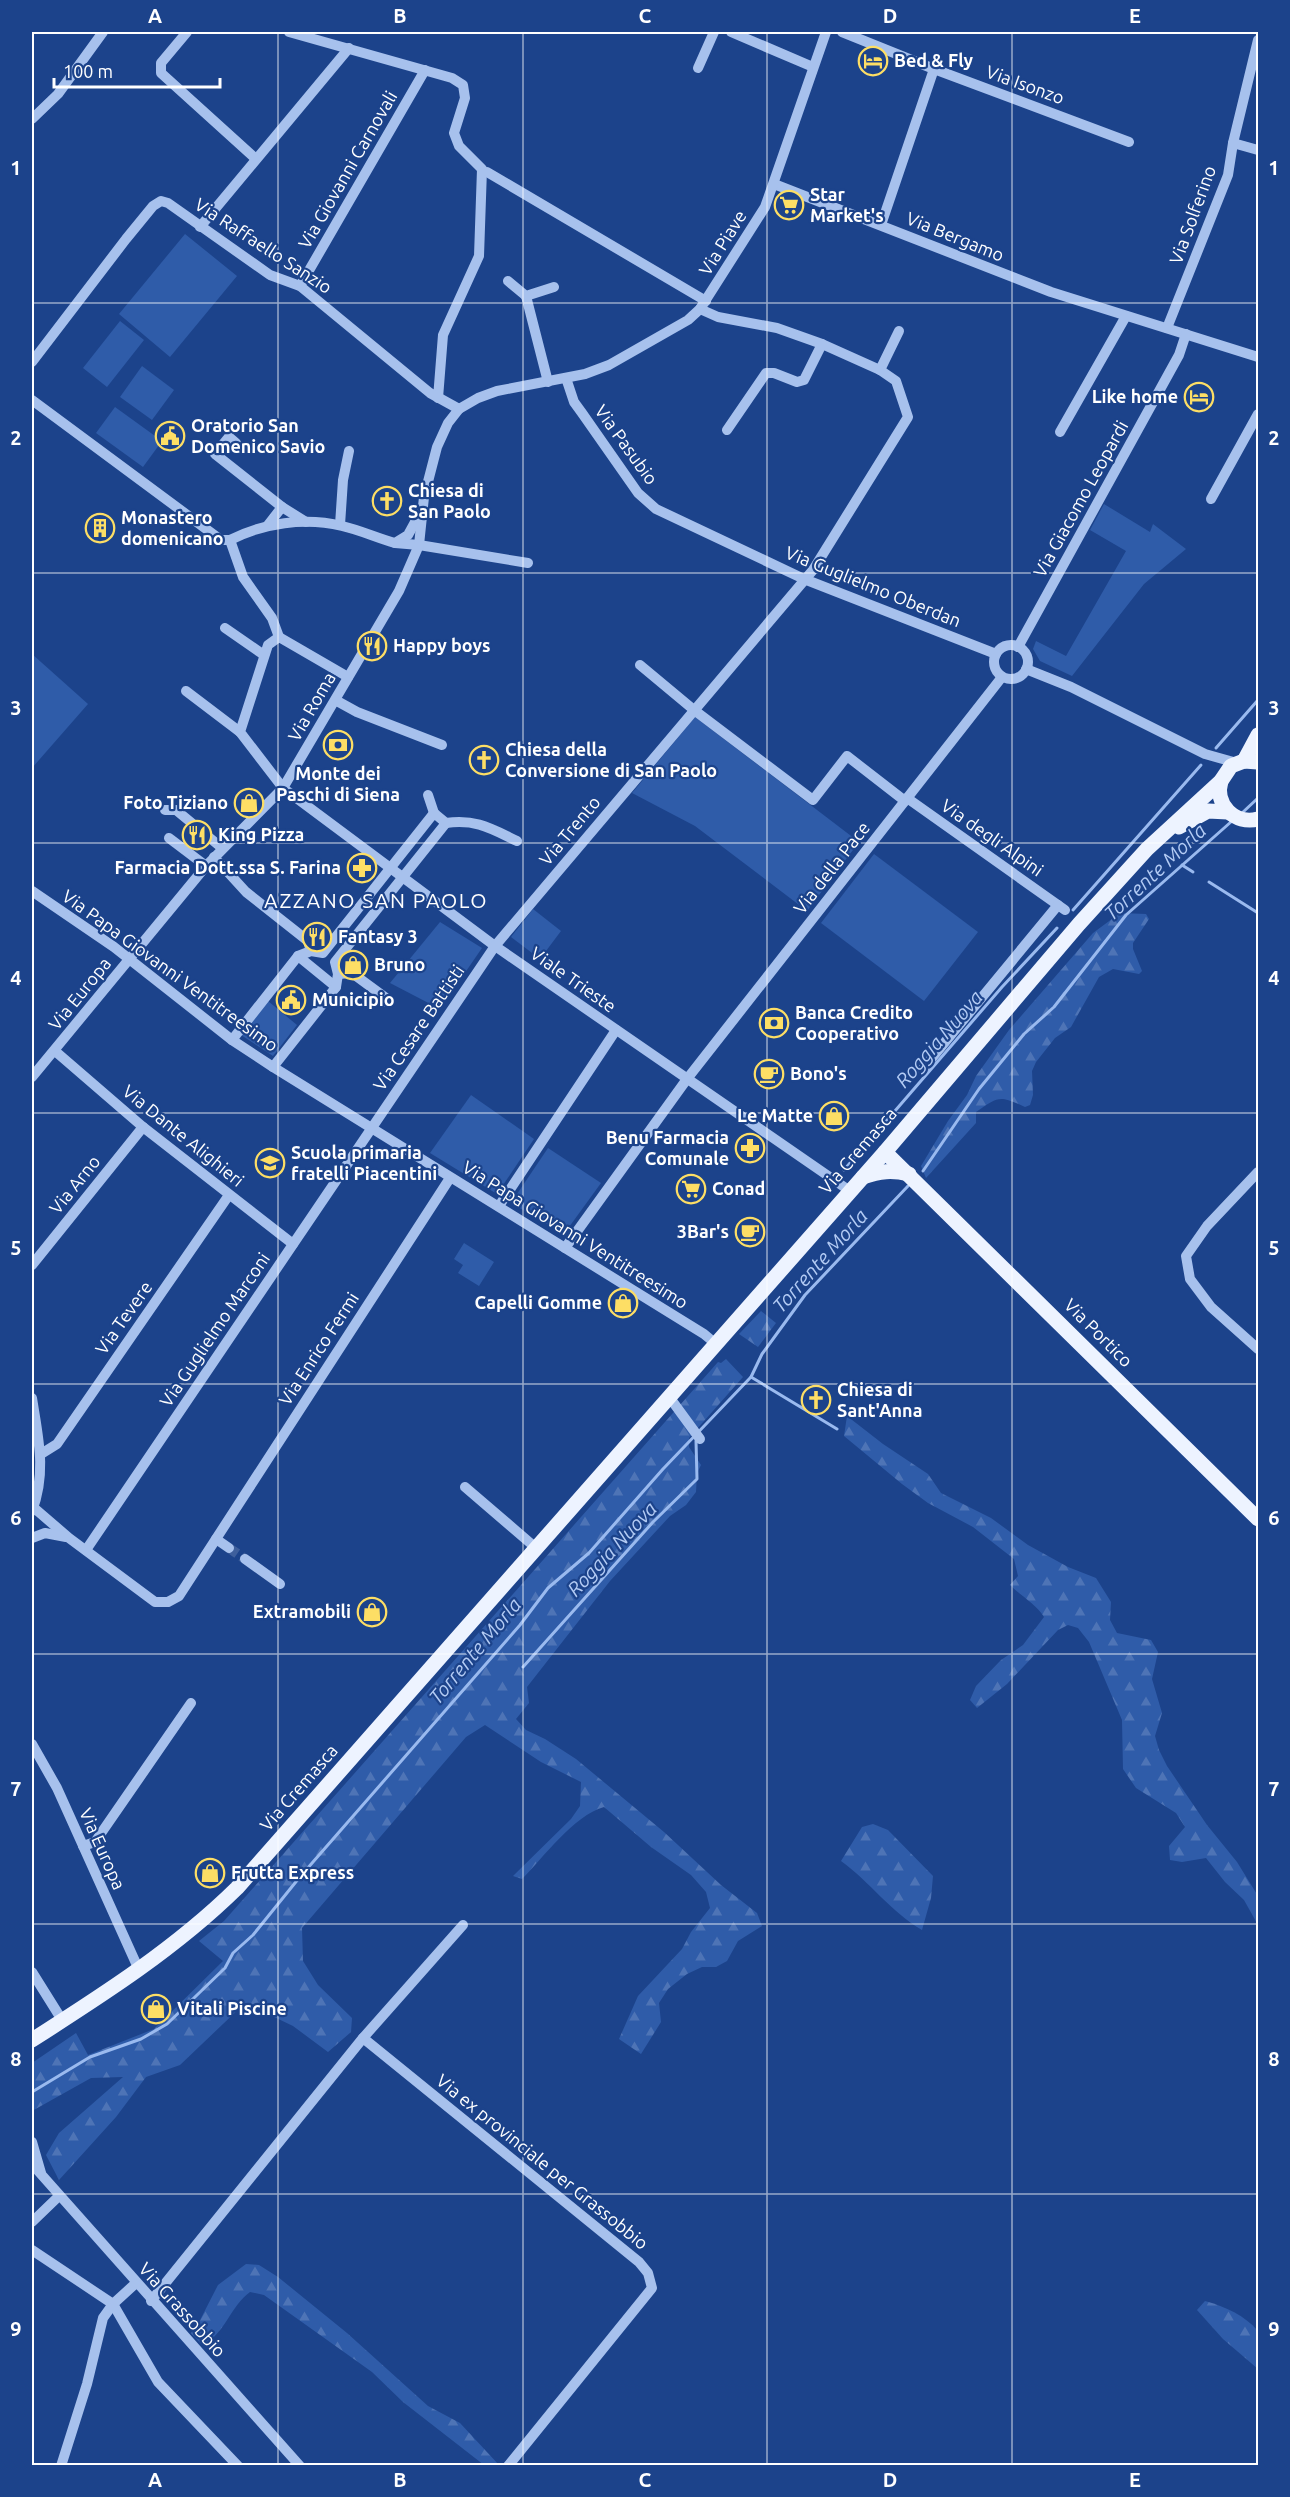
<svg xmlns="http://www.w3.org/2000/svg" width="1290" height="2497" font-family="Ubuntu,sans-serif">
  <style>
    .forest { fill: url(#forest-firs) }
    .green { fill: #2f5ca9 }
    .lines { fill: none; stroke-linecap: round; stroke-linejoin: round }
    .stream { stroke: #9abaef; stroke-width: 3 }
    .minor-tunnel { stroke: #3e5f9c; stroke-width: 10; stroke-dasharray: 10 5; stroke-linecap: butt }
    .minor { stroke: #a7c1ed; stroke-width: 10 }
    .major { stroke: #edf3ff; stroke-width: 15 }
    .grid { fill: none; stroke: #fff; stroke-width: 1.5; stroke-opacity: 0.55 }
    .labels { text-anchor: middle; stroke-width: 4.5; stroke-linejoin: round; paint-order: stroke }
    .poi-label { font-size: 18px; font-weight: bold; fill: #fff; stroke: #1c438b; text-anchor: start }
    .street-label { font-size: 18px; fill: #fff; stroke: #1c438b }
    .water-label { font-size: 20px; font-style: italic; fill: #b3cbf4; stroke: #1c438b }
    .quarter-label { font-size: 21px; letter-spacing: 1.5px; fill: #fff; stroke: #1c438b }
    .neatline { fill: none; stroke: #fff; stroke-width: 2 }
    .grid-label { font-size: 20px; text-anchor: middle; font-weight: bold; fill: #fff }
  </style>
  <defs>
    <pattern id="forest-firs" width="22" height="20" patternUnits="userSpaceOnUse" patternTransform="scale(1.5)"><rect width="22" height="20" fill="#2f5ca9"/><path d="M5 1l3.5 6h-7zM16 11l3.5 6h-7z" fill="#4e74b6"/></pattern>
  </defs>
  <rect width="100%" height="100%" fill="#1c438b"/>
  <g class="forest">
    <path d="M1120 913 1146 914 1149 919 1133 943V949L1142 971 1139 974 1113 969 1099 977 1071 1027 1055 1038 1036 1062 1032 1071 1033 1095 1030 1105 1025 1107C999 1095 999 1096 976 1112V1123L926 1178 921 1166 948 1121 967 1095 976 1076 1009 1030 1093 933Z"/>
    <polygon points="761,1311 776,1323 758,1347 739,1334"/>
    <path d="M726 1359 743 1377 689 1438V1447L701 1465 697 1473 696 1492 686 1505 670 1516 610 1581 527 1687 529 1703 516 1719 526 1730 545 1739 576 1759 664 1832 721 1885 757 1913 762 1926 738 1941 727 1961 716 1967H702L687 1974 668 1989 659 2003 661 2022 641 2054 619 2039 638 1996 682 1949 691 1932 710 1908 706 1892 691 1875 651 1847 604 1807C573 1816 544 1857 522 1879L513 1876 571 1819 580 1806 581 1782 541 1762 485 1725 466 1737 302 1928 303 1961 318 1985 352 2018 351 2032 328 2052 293 2026 245 2003 180 2065 146 2077 116 2117 59 2180 46 2155 59 2133 123 2077 91 2078 32 2111V2063L76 2033 88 2055 154 2029 223 1961 199 1941 224 1921 718 1362 721 1363Z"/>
    <path d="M847 1416 883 1444 928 1474 941 1493 991 1518 1028 1545 1068 1567 1096 1578 1111 1602 1110 1620 1117 1633 1151 1640 1158 1652 1152 1679 1162 1713 1155 1736 1159 1750 1167 1766 1207 1825 1237 1862 1258 1896V1925L1244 1900 1225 1882 1206 1858 1182 1862 1170 1860 1169 1846 1185 1827 1176 1813 1136 1788 1123 1769 1122 1720 1089 1642 1078 1628 1068 1625 1058 1630 1007 1684 977 1708 970 1700 976 1686 1001 1660 1023 1645 1044 1617C1036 1604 1022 1597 1010 1585L1018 1576 1014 1559 973 1527 928 1503 902 1484 844 1436Z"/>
    <path d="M873 1824 888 1830 933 1876 931 1898 922 1930C891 1912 870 1882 841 1861L862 1827Z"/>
    <path d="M246 2264 259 2265 278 2277 347 2333 428 2406 460 2423 499 2465H484L403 2402 372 2372 264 2295 250 2292C231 2305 224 2336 202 2345L191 2333 196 2328 218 2285Z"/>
    <path d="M1205 2301C1226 2307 1244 2315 1258 2331V2369L1223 2339 1197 2310Z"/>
  </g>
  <g class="green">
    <polygon points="185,234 237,276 170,357 119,314"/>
    <polygon points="120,321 144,340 107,387 83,368"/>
    <polygon points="142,366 174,390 152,420 120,397"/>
    <polygon points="115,407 162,441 143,467 96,433"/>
    <polygon points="1104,504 1150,532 1153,524 1186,549 1144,584 1072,676 1040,661 1033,649 1036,641 1066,656 1126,551 1090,530"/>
    <polygon points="32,654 88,704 32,768"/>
    <polygon points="695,717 859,842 807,911 695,826 632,793"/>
    <polygon points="874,854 978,932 924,1001 821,923"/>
    <polygon points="533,909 561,931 540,959 511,937"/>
    <polygon points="440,922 482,948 440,1009 390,983"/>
    <polygon points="268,1001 297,1025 273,1056 241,1035"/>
    <polygon points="471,1095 534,1139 497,1194 430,1153"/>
    <polygon points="548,1148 601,1183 564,1234 511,1203"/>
    <polygon points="464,1243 494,1262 479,1286 458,1273 463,1265 454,1259"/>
  </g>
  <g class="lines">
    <g class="stream">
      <polyline points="1216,748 1258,700"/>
      <polyline points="1242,813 1258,798"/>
      <polyline points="1182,865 1193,872"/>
      <polyline points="1209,882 1258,913"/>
      <polyline points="1073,910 1201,765"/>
      <polyline points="844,1170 1002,987 1057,928"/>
      <polyline points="923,1171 979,1089 1024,1034 1054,1007 1126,915 1232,821"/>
      <polyline points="751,1377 837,1429"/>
      <polyline points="523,1667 653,1522 697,1479 696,1441"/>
      <polyline points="32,2092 90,2057 141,2039 167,2024 225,1968 233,1953 253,1935 299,1878 520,1625 548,1588 589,1553 663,1469 751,1377 762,1354 805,1295 908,1186"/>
    </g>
    <polyline class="minor-tunnel" points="229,1548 245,1559"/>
    <g class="minor">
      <polyline points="187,32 161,63 161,73 256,159"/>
      <polyline points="289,32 452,78 463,85 465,98 454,133 459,146 482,169 479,256 443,335 438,398"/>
      <polyline points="731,32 813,67"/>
      <polyline points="842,32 934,69 1129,142"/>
      <polyline points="698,68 714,32"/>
      <polyline points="32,119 58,94 103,32"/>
      <polyline points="1233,143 1258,150"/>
      <polyline points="487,172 706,301"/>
      <polyline points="774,184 1051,292 1258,357"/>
      <polyline points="881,225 934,69"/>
      <polyline points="200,227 349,48"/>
      <polyline points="508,281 526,296 554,287"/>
      <polyline points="300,286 425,70"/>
      <polyline points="526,296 548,382"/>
      <polyline points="1167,328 1228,175 1233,143 1258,40"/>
      <polyline points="32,362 126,239 153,206 161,201 168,203 270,275 300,286 430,393 459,409"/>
      <polyline points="880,370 899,331"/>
      <polyline points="566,378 574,402 582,413 638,493 656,509 804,579 996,654"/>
      <polyline points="32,400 221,540 230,540"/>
      <polyline points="727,430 766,373 774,373 797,382 804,380 822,344"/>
      <polyline points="1060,432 1126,316"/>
      <polyline points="236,443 229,437 215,454 282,507"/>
      <polyline points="1211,499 1258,414"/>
      <polyline points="268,525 282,507 306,522"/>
      <polyline points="340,525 343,480 349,451"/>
      <path d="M230 540C263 523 305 517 342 526 360 530 377 538 395 543L408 535 420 513"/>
      <polyline points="230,540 243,577 272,618 279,637"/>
      <polyline points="395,543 419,545 528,563"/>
      <polyline points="225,628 264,655"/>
      <circle cx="1011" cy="662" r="17"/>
      <polyline points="1018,647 1179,355 1186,334"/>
      <polyline points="640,665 694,710 813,800 847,756 905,801"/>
      <polyline points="1026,669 1071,687 1205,754 1237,763"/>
      <polyline points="348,677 279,637 268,645 240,732 283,788 495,946 850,1191"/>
      <polyline points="186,691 240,732"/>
      <polyline points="337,701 357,712 442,745"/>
      <polyline points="428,795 434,813"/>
      <polyline points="907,798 1065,910"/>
      <polyline points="165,810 176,810 222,848"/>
      <path d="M446 823C476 819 490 828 517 841"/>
      <polyline points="169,838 206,866"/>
      <polyline points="214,857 246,892 308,941 311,951"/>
      <polyline points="32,891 114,947 232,1040 273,1067 636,1292 704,1334 716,1344"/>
      <polyline points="298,956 336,987"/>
      <polyline points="338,974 352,973 386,998 383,1002"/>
      <polyline points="232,1040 298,956 311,951 323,953 434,813 446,823 335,962 338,974 336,987 273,1067"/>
      <polyline points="55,1051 143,1127 293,1244"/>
      <polyline points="922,1070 1058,905"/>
      <polyline points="32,1077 206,866 283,788 399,591 419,545 424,497 437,447 448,423 459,409 478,398 497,391 585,374 609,365 688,320 700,309 765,207 826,32"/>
      <polyline points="1258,1172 1207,1226 1186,1256 1190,1279 1211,1307 1258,1349"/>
      <polyline points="499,1206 616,1030"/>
      <polyline points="565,1248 687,1079 1002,677"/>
      <polyline points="32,1265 143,1127"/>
      <path d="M32 1398C38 1437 47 1472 32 1511"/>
      <polyline points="670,1398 700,1439"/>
      <polyline points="41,1454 57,1444 229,1195"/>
      <polyline points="465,1487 536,1548"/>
      <polyline points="33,1507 69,1538 155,1602 168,1602 179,1596 450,1178"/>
      <polyline points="32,1538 45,1533 66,1537"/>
      <polyline points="216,1539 229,1548"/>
      <polyline points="86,1550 495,946 813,570 908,417 896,381 880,370 822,344 777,328 718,317 700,309"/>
      <polyline points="245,1559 280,1584"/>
      <polyline points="32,1744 57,1788 139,1970"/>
      <polyline points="83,1846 95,1842 191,1703"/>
      <polyline points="32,1972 62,2020"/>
      <polyline points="363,2038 639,2262 648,2273 652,2288 508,2466"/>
      <polyline points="32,2142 41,2173"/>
      <polyline points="32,2164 300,2466"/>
      <polyline points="32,2222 59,2196"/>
      <polyline points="32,2250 113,2304 158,2382 238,2466"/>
      <polyline points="151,2301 363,2038 463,1925"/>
      <polyline points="61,2466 87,2384 103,2318 113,2304 136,2283"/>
    </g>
    <g class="major">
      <polyline points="1244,761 1258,735"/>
      <path d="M1221 781C1214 805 1235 825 1258 819"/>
      <polyline points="1179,827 1208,811 1228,812"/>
      <polyline points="885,1152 1258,1519"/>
      <path d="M863 1177C880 1171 892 1170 909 1174"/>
      <path d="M32 2040C104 1994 176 1948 237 1888L885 1152 1079 924 1147 849 1221 781 1231 766 1244 761 1258 762"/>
    </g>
  </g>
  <path class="grid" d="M278 32V2466M523 32V2466M767 32V2466M1012 32V2466M32 303H1258M32 573H1258M32 843H1258M32 1113H1258M32 1384H1258M32 1654H1258M32 1924H1258M32 2194H1258"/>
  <defs>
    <g id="hotel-ring" transform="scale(1.5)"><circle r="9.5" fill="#1c438b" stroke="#fdde65" stroke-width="1.5"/><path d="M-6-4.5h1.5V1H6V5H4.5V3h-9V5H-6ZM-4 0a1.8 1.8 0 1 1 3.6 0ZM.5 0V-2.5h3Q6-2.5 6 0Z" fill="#fdde65"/></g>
    <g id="supermarket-ring" transform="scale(1.5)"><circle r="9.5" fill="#1c438b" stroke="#fdde65" stroke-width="1.5"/><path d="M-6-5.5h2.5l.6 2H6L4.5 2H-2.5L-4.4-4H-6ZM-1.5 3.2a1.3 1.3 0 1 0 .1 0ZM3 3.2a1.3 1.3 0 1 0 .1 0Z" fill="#fdde65"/></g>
    <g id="civic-ring" transform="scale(1.5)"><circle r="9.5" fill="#1c438b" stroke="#fdde65" stroke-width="1.5"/><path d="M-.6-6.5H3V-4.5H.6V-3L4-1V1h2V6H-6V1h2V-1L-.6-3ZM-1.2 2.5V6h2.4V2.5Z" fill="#fdde65"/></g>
    <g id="church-ring" transform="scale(1.5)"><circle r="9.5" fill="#1c438b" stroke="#fdde65" stroke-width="1.5"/><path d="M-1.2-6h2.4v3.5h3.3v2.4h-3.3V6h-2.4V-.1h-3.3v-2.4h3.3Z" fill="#fdde65"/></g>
    <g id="building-ring" transform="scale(1.5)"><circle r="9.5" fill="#1c438b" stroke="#fdde65" stroke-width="1.5"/><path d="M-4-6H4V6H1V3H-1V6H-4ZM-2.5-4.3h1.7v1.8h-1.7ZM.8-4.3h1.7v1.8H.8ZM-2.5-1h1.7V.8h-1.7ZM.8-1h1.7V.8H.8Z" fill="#fdde65"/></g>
    <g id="restaurant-ring" transform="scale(1.5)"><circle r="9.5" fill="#1c438b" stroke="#fdde65" stroke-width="1.5"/><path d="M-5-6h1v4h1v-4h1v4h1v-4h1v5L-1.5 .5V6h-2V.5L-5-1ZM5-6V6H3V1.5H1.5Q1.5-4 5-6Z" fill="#fdde65"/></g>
    <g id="bank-ring" transform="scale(1.5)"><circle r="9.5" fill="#1c438b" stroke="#fdde65" stroke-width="1.5"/><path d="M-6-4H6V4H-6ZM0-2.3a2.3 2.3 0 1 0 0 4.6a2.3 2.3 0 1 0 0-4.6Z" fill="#fdde65"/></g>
    <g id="shop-ring" transform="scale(1.5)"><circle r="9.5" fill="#1c438b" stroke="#fdde65" stroke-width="1.5"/><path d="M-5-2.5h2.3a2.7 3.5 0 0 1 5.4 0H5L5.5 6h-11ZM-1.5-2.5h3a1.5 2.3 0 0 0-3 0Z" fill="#fdde65"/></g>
    <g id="pharmacy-ring" transform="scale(1.5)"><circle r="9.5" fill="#1c438b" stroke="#fdde65" stroke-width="1.5"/><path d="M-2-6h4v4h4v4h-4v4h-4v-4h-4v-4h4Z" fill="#fdde65"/></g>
    <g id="cafe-ring" transform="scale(1.5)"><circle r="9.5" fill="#1c438b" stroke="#fdde65" stroke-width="1.5"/><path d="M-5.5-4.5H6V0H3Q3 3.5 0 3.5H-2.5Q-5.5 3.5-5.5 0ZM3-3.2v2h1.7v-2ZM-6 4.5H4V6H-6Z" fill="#fdde65"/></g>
    <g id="school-ring" transform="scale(1.5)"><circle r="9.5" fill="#1c438b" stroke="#fdde65" stroke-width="1.5"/><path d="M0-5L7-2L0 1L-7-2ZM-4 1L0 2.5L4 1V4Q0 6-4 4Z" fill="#fdde65"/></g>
  </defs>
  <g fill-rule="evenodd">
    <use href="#hotel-ring" x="873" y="61"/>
    <use href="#supermarket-ring" x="789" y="205"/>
    <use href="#hotel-ring" x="1199" y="397"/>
    <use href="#civic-ring" x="170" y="436"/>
    <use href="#church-ring" x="387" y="501"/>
    <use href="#building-ring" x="100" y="528"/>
    <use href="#restaurant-ring" x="372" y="646"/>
    <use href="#bank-ring" x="338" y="745"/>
    <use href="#church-ring" x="484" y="760"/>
    <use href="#shop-ring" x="249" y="803"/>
    <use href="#restaurant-ring" x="197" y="835"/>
    <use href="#pharmacy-ring" x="362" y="868"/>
    <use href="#restaurant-ring" x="317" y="937"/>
    <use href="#shop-ring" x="353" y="965"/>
    <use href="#civic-ring" x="291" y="1000"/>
    <use href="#bank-ring" x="774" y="1023"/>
    <use href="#cafe-ring" x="769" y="1074"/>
    <use href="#shop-ring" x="834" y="1116"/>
    <use href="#pharmacy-ring" x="750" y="1148"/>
    <use href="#school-ring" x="270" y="1163"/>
    <use href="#supermarket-ring" x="691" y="1189"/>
    <use href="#cafe-ring" x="750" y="1232"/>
    <use href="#shop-ring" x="623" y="1303"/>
    <use href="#church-ring" x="816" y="1400"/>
    <use href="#shop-ring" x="372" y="1612"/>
    <use href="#shop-ring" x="210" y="1873"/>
    <use href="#shop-ring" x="156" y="2009"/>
  </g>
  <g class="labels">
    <g class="poi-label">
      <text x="894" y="67">Bed &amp; Fly</text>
      <text x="810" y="201">Star<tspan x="810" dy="21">Market's</tspan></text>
      <text x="1178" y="403" text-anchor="end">Like home</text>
      <text x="191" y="432">Oratorio San<tspan x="191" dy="21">Domenico Savio</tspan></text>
      <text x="408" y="497">Chiesa di<tspan x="408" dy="21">San Paolo</tspan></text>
      <text x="121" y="524">Monastero<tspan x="121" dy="21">domenicano</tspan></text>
      <text x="393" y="652">Happy boys</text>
      <text x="505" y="756">Chiesa della<tspan x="505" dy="21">Conversione di San Paolo</tspan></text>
      <text x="338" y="780" text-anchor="middle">Monte dei<tspan x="338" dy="21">Paschi di Siena</tspan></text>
      <text x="228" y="809" text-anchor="end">Foto Tiziano</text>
      <text x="218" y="841">King Pizza</text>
      <text x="341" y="874" text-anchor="end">Farmacia Dott.ssa S. Farina</text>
      <text x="338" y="943">Fantasy 3</text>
      <text x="374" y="971">Bruno</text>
      <text x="312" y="1006">Municipio</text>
      <text x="795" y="1019">Banca Credito<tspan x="795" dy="21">Cooperativo</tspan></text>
      <text x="790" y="1080">Bono's</text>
      <text x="813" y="1122" text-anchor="end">Le Matte</text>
      <text x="729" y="1144" text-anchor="end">Benu Farmacia<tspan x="729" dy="21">Comunale</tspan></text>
      <text x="291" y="1159">Scuola primaria<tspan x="291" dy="21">fratelli Piacentini</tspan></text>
      <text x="712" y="1195">Conad</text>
      <text x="729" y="1238" text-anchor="end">3Bar's</text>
      <text x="602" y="1309" text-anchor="end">Capelli Gomme</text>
      <text x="837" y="1396">Chiesa di<tspan x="837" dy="21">Sant'Anna</tspan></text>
      <text x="351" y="1618" text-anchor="end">Extramobili</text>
      <text x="231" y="1879">Frutta Express</text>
      <text x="177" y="2015">Vitali Piscine</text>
    </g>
    <g class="street-label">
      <text transform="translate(1025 85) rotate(20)" y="6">Via Isonzo</text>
      <text transform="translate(348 170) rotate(-60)" y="6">Via Giovanni Carnovali</text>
      <text transform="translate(1193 215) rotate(-70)" y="6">Via Solferino</text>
      <text transform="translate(955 237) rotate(22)" y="6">Via Bergamo</text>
      <text transform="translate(723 243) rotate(-58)" y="6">Via Piave</text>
      <text transform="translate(263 246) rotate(33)" y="6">Via Raffaello Sanzio</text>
      <text transform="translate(626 445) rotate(54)" y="6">Via Pasubio</text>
      <text transform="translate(1081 499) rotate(-61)" y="6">Via Giacomo Leopardi</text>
      <text transform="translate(873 587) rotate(22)" y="6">Via Guglielmo Oberdan</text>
      <text transform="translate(312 707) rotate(-60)" y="6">Via Roma</text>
      <text transform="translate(570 831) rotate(-50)" y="6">Via Trento</text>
      <text transform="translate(992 838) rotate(35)" y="6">Via degli Alpini</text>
      <text transform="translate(832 868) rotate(-52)" y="6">Via della Pace</text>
      <text transform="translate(170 971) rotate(36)" y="6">Via Papa Giovanni Ventitreesimo</text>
      <text transform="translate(573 980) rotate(35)" y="6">Viale Trieste</text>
      <text transform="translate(80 994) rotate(-51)" y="6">Via Europa</text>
      <text transform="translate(419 1028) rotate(-56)" y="6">Via Cesare Battisti</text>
      <text transform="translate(183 1136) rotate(39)" y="6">Via Dante Alighieri</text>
      <text transform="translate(858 1151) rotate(-49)" y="6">Via Cremasca</text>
      <text transform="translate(75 1185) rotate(-51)" y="6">Via Arno</text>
      <text transform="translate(575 1235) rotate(32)" y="6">Via Papa Giovanni Ventitreesimo</text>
      <text transform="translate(124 1318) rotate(-55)" y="6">Via Tevere</text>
      <text transform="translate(215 1330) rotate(-56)" y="6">Via Guglielmo Marconi</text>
      <text transform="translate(1098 1333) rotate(45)" y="6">Via Portico</text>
      <text transform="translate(319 1349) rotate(-57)" y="6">Via Enrico Fermi</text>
      <text transform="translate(299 1788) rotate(-49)" y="6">Via Cremasca</text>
      <text transform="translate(102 1849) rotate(66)" y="6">Via Europa</text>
      <text transform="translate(542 2162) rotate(39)" y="6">Via ex provinciale per Grassobbio</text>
      <text transform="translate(182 2310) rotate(48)" y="6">Via Grassobbio</text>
    </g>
    <g class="water-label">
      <text transform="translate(1155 872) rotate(-43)" y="7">Torrente Morla</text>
      <text transform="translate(939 1039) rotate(-49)" y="7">Roggia Nuova</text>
      <text transform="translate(820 1261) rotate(-48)" y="7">Torrente Morla</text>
      <text transform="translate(612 1549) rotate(-47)" y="7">Roggia Nuova</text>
      <text transform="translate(475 1651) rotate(-50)" y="7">Torrente Morla</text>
    </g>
    <g class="quarter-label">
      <text x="376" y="908">AZZANO SAN PAOLO</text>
    </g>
  </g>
  <rect width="1290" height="2497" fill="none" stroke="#1c438b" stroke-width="66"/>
  <path d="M54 78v9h166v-9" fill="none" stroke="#ffffff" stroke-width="3"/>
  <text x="63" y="78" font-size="18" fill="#ffffff" stroke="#1c438b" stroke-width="4.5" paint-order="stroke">100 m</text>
  <rect x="33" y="33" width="1224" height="2431" class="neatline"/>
  <g class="grid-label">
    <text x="155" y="23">A</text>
    <text x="400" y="23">B</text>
    <text x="645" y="23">C</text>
    <text x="890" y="23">D</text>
    <text x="1135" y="23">E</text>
    <text x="16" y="175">1</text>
    <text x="1274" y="175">1</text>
    <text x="16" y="445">2</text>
    <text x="1274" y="445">2</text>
    <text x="16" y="715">3</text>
    <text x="1274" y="715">3</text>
    <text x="16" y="985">4</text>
    <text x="1274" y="985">4</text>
    <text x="16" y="1255">5</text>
    <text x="1274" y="1255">5</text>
    <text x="16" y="1525">6</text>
    <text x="1274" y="1525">6</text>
    <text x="16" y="1796">7</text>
    <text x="1274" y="1796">7</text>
    <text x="16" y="2066">8</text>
    <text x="1274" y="2066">8</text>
    <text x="16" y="2336">9</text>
    <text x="1274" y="2336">9</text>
    <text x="155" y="2487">A</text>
    <text x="400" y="2487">B</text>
    <text x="645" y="2487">C</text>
    <text x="890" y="2487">D</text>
    <text x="1135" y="2487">E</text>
  </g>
</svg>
